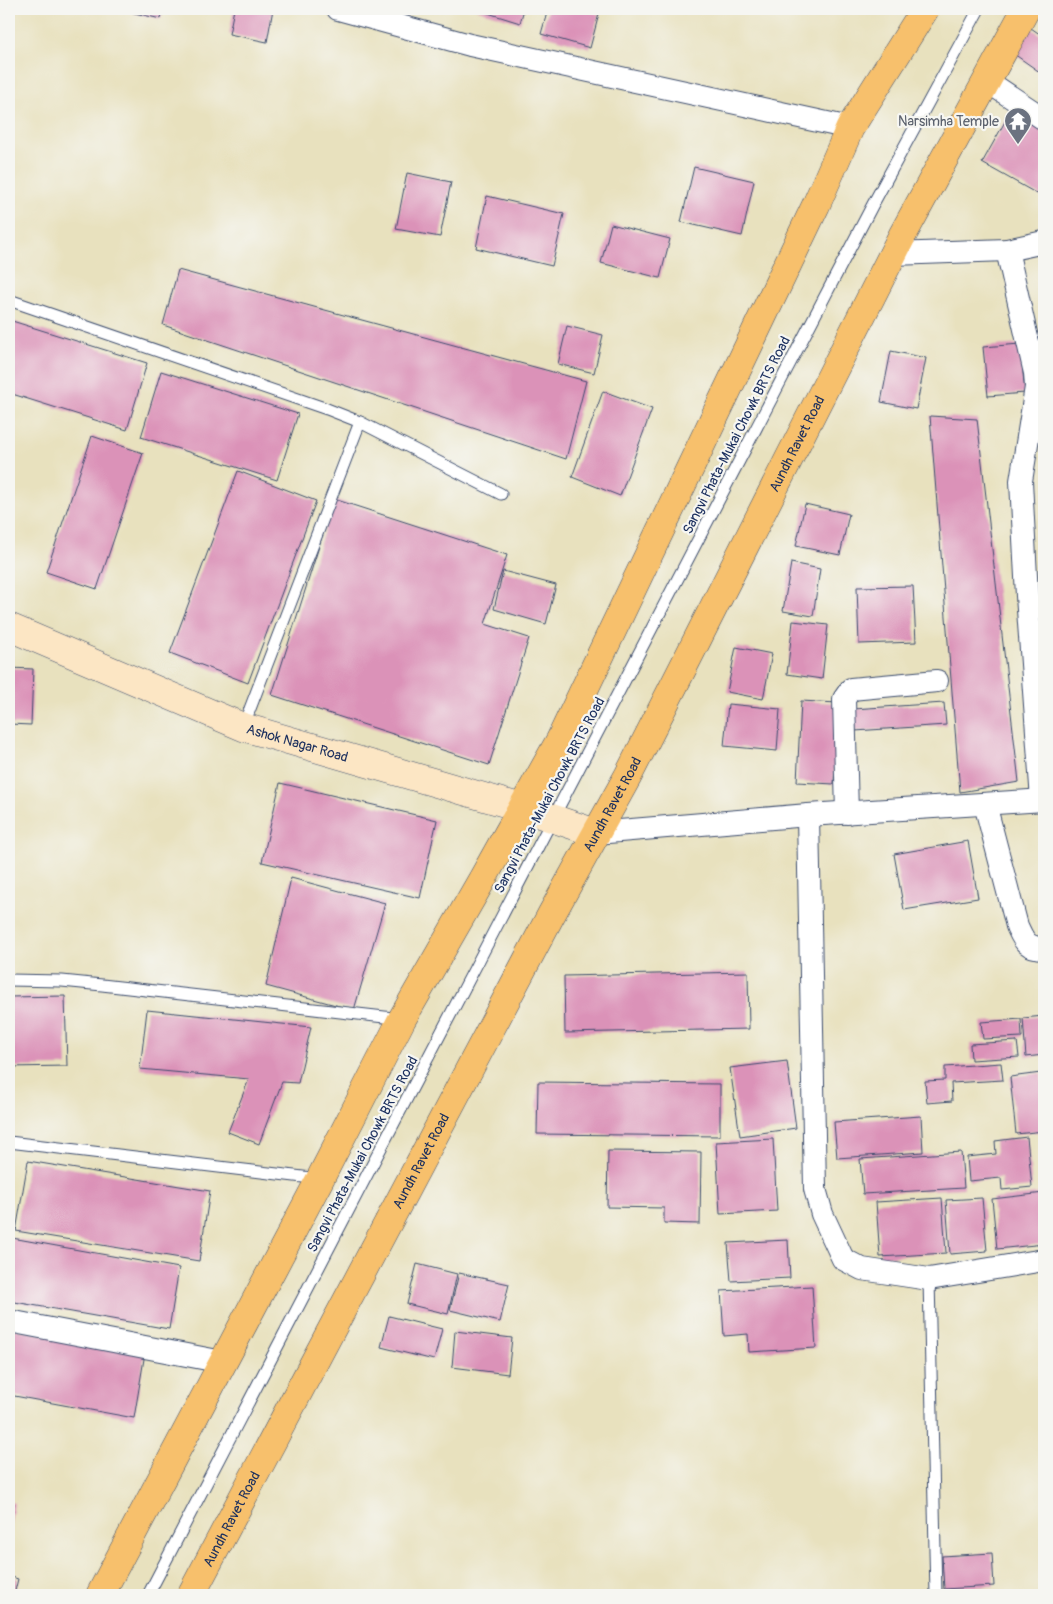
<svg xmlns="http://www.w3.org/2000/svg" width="1053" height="1604" font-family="Pangolin,sans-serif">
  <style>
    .building { fill: #db92b8 }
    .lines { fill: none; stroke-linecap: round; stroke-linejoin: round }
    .lane-casing { stroke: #3a4a6c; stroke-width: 13 }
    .street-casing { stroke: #3a4a6c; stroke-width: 24 }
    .secondary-casing { stroke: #3a4a6c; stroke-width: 29 }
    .primary-casing { stroke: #3a4a6c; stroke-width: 29 }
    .lane { stroke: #fff; stroke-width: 11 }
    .street { stroke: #fff; stroke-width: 22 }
    .secondary { stroke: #fce6c4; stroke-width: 28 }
    .primary { stroke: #f7c06c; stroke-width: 28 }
    .labels { text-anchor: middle; stroke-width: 4.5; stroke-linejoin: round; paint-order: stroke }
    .worship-label { font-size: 14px; fill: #5b616d; stroke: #f6f6f2; text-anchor: end }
    .street-label { font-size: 14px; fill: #1b2f5e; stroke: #f6f6f2 }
  </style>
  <rect width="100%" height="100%" fill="#f6f6f2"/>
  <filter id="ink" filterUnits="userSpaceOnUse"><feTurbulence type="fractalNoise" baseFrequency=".02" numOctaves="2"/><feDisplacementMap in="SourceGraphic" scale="10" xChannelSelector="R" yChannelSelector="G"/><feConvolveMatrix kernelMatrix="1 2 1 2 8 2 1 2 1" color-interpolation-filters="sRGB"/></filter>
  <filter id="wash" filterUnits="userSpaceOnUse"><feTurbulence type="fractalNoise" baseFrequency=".0096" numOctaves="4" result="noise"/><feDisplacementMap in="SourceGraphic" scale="20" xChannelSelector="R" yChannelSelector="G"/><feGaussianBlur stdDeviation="1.12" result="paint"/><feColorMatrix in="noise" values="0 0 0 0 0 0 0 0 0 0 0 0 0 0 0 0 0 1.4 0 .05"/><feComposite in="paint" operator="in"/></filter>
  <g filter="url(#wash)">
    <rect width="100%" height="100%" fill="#e8e1be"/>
    <g id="blocks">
      <g class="building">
        <polygon points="117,9 163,9 161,19"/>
        <polygon points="234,9 273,9 267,42 229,34"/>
        <polygon points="475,9 524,9 520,23"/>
        <polygon points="548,9 579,9 599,14 590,48 541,34"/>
        <polygon points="1031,28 1044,37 1044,75 1014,54"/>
        <polygon points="1012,109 1044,127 1044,191 1041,196 982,163"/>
        <polygon points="694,167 754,181 742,236 681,222"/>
        <polygon points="407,173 451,182 440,237 396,229"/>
        <polygon points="487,196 564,214 552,266 476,248"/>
        <polygon points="611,224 670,239 660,278 601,263"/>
        <polygon points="178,270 586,381 566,459 163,325"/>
        <polygon points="9,320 147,363 127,430 9,393"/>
        <polygon points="567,326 603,335 594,373 558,364"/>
        <polygon points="1020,344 1025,393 988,396 983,347"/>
        <polygon points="891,351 926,358 916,409 881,402"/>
        <polygon points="161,371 298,414 277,480 141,437"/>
        <polygon points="603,391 652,409 620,496 572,477"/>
        <polygon points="930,416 977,419 1019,782 960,792"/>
        <polygon points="92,436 143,453 97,589 46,572"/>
        <polygon points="238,471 316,501 248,683 170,653"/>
        <polygon points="334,499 507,555 485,624 529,638 489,765 272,695"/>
        <polygon points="805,504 849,514 840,555 796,546"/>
        <polygon points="791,563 820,569 813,616 783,611"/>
        <polygon points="503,571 556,585 546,624 494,609"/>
        <polygon points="913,586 916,642 859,644 857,587"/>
        <polygon points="793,621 828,625 822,679 787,674"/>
        <polygon points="736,647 772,654 763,699 727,692"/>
        <polygon points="9,668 33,669 31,725 9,724"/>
        <polygon points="801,701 838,703 834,784 797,782"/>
        <polygon points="944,703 946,725 855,731 853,709"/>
        <polygon points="728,704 780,709 777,751 724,746"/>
        <polygon points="280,783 437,820 420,898 262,862"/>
        <polygon points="968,841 978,898 904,910 894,854"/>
        <polygon points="291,878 385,903 354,1010 266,986"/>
        <polygon points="748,972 749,1029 565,1033 564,976"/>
        <polygon points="65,996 67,1066 9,1067 9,997"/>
        <polygon points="147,1010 311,1027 298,1083 282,1082 259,1144 228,1132 249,1079 140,1069"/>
        <polygon points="1044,1016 1044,1055 1026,1057 1023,1018"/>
        <polygon points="1021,1019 1022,1037 983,1039 981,1022"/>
        <polygon points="1017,1041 1019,1057 971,1060 970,1044"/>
        <polygon points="787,1061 796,1128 740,1136 730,1068"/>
        <polygon points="1001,1063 1003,1080 951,1083 952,1101 927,1103 925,1081 945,1080 945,1067"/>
        <polygon points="1041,1073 1044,1105 1044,1131 1016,1134 1010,1077"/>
        <polygon points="538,1082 720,1084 720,1136 537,1134"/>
        <polygon points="921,1116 923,1152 837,1158 834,1122"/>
        <polygon points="1027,1137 1032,1187 1002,1190 1001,1178 969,1181 967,1157 996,1154 995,1141"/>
        <polygon points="773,1139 777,1211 720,1214 716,1142"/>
        <polygon points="608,1151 701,1152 700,1224 664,1223 664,1208 607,1207"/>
        <polygon points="961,1152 964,1188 863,1194 860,1159"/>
        <polygon points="28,1161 210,1191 199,1261 16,1231"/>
        <polygon points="1044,1193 1044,1244 997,1249 992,1199"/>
        <polygon points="942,1198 946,1253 880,1257 876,1202"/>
        <polygon points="982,1198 987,1251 950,1254 946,1200"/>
        <polygon points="12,1238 179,1268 169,1329 9,1301 9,1259"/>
        <polygon points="788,1240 790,1278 731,1281 728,1243"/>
        <polygon points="417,1264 457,1274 448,1314 407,1304"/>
        <polygon points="459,1273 509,1284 500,1322 450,1310"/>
        <polygon points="812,1286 816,1348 749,1352 748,1334 724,1336 721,1291"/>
        <polygon points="389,1316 442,1329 434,1360 381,1347"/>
        <polygon points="9,1328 145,1353 134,1418 9,1395"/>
        <polygon points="455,1331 512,1338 508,1374 452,1367"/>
        <polygon points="9,1502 14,1503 10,1528 9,1528"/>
        <polygon points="992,1553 994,1586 944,1589 942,1556"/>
        <polygon points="9,1576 18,1579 14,1595 9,1595"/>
      </g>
    </g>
  </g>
  <g filter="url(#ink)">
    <use href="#blocks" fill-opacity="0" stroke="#3a4a6c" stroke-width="1"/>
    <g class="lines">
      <g class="lane-casing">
        <g id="lane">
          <polyline points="9,300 327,409 360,422 501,494"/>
          <polyline points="243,727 360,422"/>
          <polyline points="9,980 62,981 102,985 402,1019"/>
          <polyline points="9,1142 320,1179"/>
          <polyline points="929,1279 936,1595"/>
          <polyline points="148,1595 872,206 979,9"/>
        </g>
      </g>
      <g class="street-casing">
        <g id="street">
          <polyline points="338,9 470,45 850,128"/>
          <polyline points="987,81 1044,119"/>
          <polyline points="1007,250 1035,373 1036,387 1021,481 1027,596 1042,800"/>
          <polyline points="893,254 1007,250 1044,242"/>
          <path d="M985 804 1017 926C1024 941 1026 948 1044 948"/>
          <polyline points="847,813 844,699 851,689 937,681"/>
          <polyline points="808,815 815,1189 822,1214 843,1259 862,1269 929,1279 1044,1260"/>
          <polyline points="596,833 808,815 1044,800"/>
          <polyline points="9,1321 223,1362"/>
        </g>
      </g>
      <g class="secondary-casing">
        <g id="secondary">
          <path id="s1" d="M9 627 243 727 522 808 596 833"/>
        </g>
      </g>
      <g class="primary-casing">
        <g id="primary">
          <polyline points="100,1595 320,1179 402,1019 483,878 560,740 816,205 850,128 925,9"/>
          <path id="s2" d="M191 1595 551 915 628 776 902 236 1026 9"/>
        </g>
      </g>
      <use href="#lane" class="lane"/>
      <use href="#street" class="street"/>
      <use href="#secondary" class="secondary"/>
      <use href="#primary" class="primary"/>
    </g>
  </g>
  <defs>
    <g id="temple-pin" transform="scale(1.4375)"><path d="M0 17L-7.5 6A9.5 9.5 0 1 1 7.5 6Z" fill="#6b7280" stroke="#f6f6f2"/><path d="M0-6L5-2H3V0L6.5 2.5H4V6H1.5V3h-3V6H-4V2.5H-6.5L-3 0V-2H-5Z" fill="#fff"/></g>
  </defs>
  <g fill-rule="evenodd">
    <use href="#temple-pin" x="1018" y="121"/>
  </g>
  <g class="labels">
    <g class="worship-label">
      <text x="999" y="126">Narsimha Temple</text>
    </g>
    <g class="street-label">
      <text transform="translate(736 435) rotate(-63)" y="5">Sangvi Phata-Mukai Chowk BRTS Road</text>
      <text dy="5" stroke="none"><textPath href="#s2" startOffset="1301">Aundh Ravet Road</textPath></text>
      <text dy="5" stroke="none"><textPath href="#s1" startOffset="311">Ashok Nagar Road</textPath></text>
      <text transform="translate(549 795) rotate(-62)" y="5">Sangvi Phata-Mukai Chowk BRTS Road</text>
      <text dy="5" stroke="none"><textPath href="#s2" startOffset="896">Aundh Ravet Road</textPath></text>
      <text transform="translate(362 1154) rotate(-62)" y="5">Sangvi Phata-Mukai Chowk BRTS Road</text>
      <text dy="5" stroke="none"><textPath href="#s2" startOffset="491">Aundh Ravet Road</textPath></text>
      <text dy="5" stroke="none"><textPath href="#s2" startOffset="86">Aundh Ravet Road</textPath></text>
    </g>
  </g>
  <rect width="1053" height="1604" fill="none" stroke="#f6f6f2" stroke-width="30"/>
</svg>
